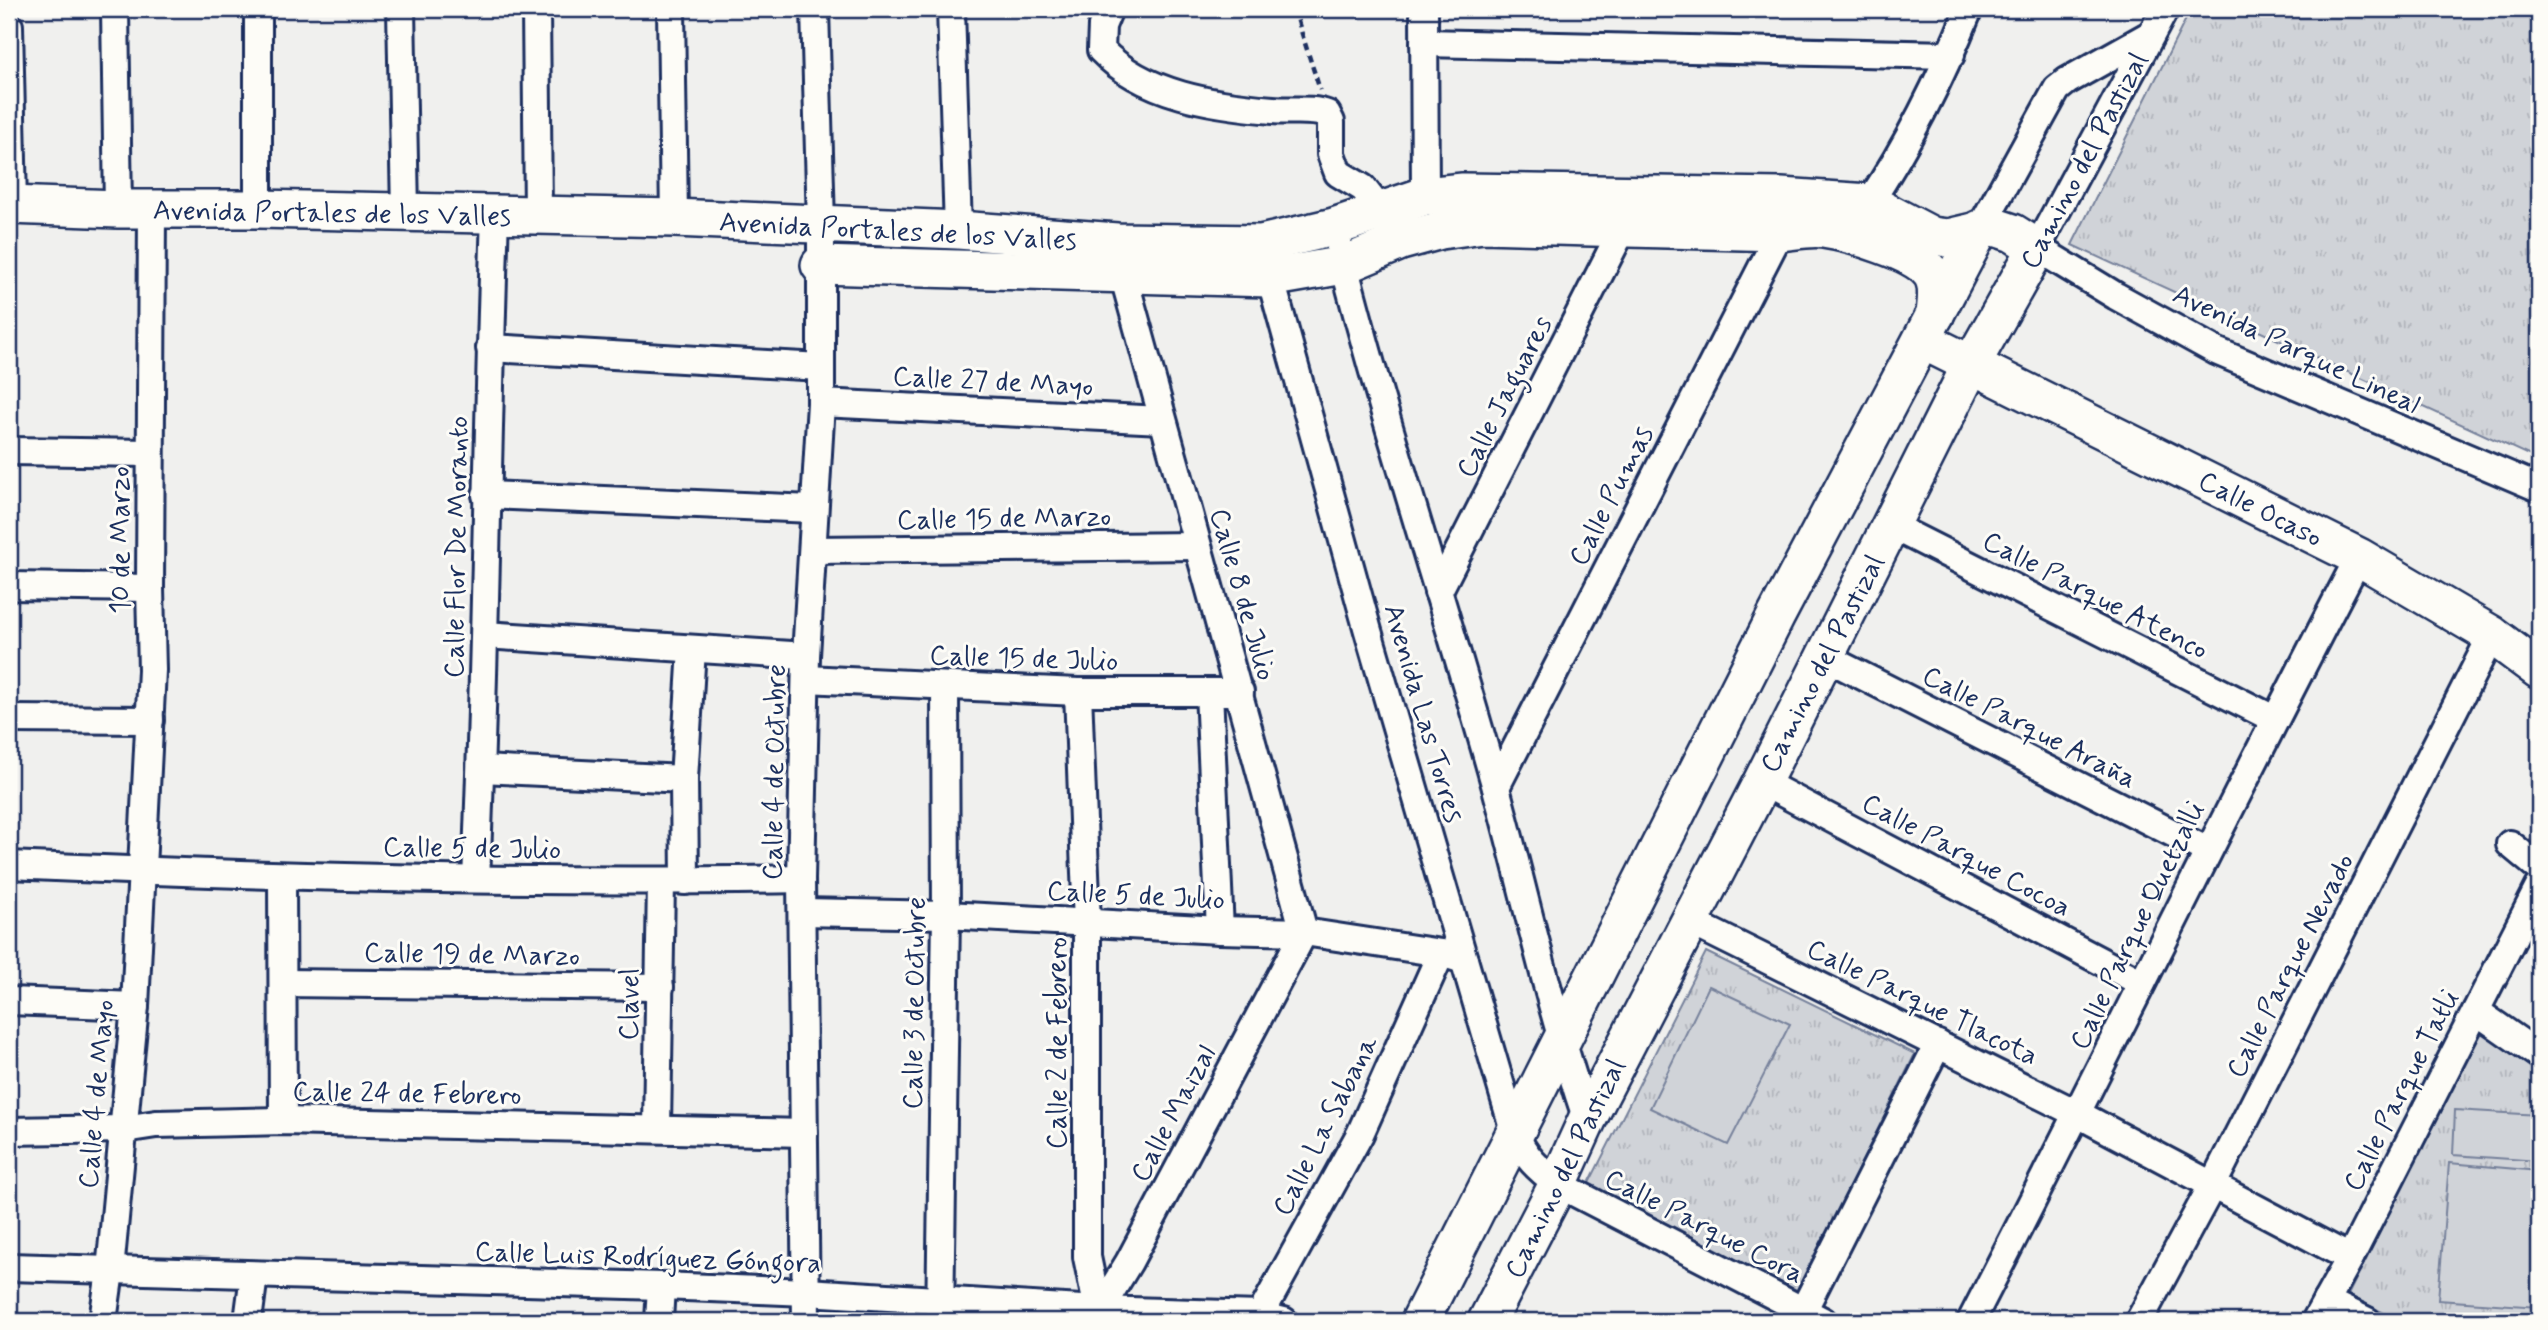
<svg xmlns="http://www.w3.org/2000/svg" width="2548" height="1330" font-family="Mynerve,sans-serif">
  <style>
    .grass { fill: url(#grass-tufts); stroke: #76819b; stroke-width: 2 }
    .pitch { fill: #d0d3d8; stroke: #76819b; stroke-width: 2 }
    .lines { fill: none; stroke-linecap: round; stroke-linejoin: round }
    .street-casing { stroke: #1b2f5e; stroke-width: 32 }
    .secondary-casing { stroke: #1b2f5e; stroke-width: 42 }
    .path { stroke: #1b2f5e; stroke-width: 4.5; stroke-dasharray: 7 5; stroke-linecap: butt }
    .street { stroke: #fdfcf7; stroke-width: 26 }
    .secondary { stroke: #fdfcf7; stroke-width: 37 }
    .labels { text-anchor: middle; stroke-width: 6; stroke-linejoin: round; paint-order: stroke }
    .street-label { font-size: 28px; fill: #1b2f5e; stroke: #fdfcf7 }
  </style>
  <defs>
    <pattern id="grass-tufts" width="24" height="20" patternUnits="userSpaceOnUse" patternTransform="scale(1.75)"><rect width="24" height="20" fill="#d0d3d8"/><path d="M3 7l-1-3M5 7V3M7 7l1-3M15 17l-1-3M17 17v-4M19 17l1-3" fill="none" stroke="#b2b5bc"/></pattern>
  </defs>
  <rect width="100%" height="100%" fill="#f0f0ee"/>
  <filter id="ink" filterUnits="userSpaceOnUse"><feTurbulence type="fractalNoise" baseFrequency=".0143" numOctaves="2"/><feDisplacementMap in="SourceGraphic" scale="14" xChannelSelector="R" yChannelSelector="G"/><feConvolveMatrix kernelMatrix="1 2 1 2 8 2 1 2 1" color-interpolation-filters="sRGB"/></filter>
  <g filter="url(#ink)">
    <g class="grass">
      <polygon points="2191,9 2539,9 2539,460 2072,245"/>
      <polygon points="1706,952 1915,1054 1798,1291 1587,1187"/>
      <polygon points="2479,1031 2539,1070 2539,1321 2400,1321 2348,1295"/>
    </g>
    <g class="pitch">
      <polygon points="1709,986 1790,1024 1728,1145 1650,1108"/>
      <polygon points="2455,1110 2539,1115 2539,1161 2453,1155"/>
      <polygon points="2449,1163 2539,1171 2539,1307 2438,1300"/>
    </g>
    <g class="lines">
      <g class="street-casing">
        <g id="street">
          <polyline points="115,9 118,209"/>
          <polyline points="401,9 405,212"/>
          <polyline points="536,9 538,214"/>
          <polyline points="671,9 674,218"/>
          <polyline points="951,9 958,230"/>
          <path d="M1109 9 1102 26 1101 50C1144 95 1214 105 1273 110 1290 112 1311 108 1327 114L1331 122V154L1338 173 1363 188 1381 211"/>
          <polyline points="1424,9 1425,196"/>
          <polyline points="2165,9 2037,248 2116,296 2216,351 2539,488"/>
          <polyline points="9,26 13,205"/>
          <polyline points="1424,43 1951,55"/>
          <path d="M1869 203C1909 143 1942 76 1969 9"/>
          <polyline points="258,209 258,9"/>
          <polyline points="1980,229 2057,89 2067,81 2151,34"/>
          <path d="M1340 249C1386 431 1446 608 1496 788 1526 898 1550 1011 1587 1120"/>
          <path d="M1266 262 1368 631 1515 1134C1525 1157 1538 1169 1558 1184L1823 1321"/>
          <polyline points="490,348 821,367"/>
          <polyline points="821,403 1162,420"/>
          <polyline points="9,451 150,453"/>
          <polyline points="486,495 813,509"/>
          <polyline points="1890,525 2274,719"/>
          <polyline points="813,550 1196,546"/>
          <polyline points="9,586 150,588"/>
          <polyline points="1438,592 1623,228"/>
          <polyline points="485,635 806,656"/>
          <polyline points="1825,657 2208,851"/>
          <polyline points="806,679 1078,692 1240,692"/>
          <polyline points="1078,692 1087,924 1087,1257 1098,1310"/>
          <polyline points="1209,692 1220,930"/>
          <polyline points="9,719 150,720"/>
          <polyline points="481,769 684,779"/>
          <polyline points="1762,782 2142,983"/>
          <polyline points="1496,787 1780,232 1780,217"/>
          <polyline points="2510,844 2539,868"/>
          <path d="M9 865C273 877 537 884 801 879"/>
          <polyline points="282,877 283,1121"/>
          <path d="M476 879C486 658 487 437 495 216"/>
          <polyline points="685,881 684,779 692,649"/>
          <polyline points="803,912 946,915 1220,930 1304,932 1441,953 1464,960"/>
          <polyline points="1689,921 2078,1114 2350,1258"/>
          <polyline points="283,983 660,987"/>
          <polyline points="9,1001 135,1006"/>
          <polyline points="2476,1011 2539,1055"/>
          <polyline points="657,1128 661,882"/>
          <polyline points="9,1131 124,1129 156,1124 283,1121 804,1133"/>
          <polyline points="9,1267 661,1286 807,1292 1098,1310 1260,1315 1284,1321"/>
          <polyline points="2326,1301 2367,1321"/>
          <polyline points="1803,1311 1938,1044"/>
          <polyline points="103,1321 110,1271 135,1006 152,670 150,588 152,209"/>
          <polyline points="248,1321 254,1275"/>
          <polyline points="659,1321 661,1286"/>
          <polyline points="806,1321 801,879 806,656 821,403 821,225 815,9"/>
          <polyline points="940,1321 946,915 945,686"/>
          <path d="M1093 1321 1129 1262 1304 932C1245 712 1182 493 1123 274"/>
          <polyline points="1257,1321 1360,1134 1441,953"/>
          <path d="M1971 1321C2102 1067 2227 810 2359 557"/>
          <polyline points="2139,1321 2213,1184 2492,635"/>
          <polyline points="2315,1321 2350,1258 2539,887"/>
        </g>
      </g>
      <g class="secondary-casing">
        <g id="secondary">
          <polyline points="9,205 118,209 258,209 674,218 958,230 1117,242 1261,244 1334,227 1425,196 1463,192 1781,197 1869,203 1932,236 1948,238 1995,227 2013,233 2037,248 1972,363 1762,782 1587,1120 1558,1184 1487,1321"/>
          <path d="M820 265 1269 278 1344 265 1401 241 1441 230 1483 224 1780 232C1793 231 1809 227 1823 229 1850 233 1915 251 1931 273 1940 285 1936 301 1935 315"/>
          <polyline points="1922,340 2359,557 2492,635 2539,670"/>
          <polyline points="1420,1321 1776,616 1980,229"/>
        </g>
      </g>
      <polyline class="path" points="1294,9 1320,90"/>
      <use href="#street" class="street"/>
      <use href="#secondary" class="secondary"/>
    </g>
  </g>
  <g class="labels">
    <g class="street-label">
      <text transform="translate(2083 160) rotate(-62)" y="10">Camino del Pastizal</text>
      <text transform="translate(332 212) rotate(1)" y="10">Avenida Portales de los Valles</text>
      <text transform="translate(898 230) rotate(3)" y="10">Avenida Portales de los Valles</text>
      <text transform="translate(2297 348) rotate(25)" y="10">Avenida Parque Lineal</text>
      <text transform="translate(993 380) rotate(3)" y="10">Calle 27 de Mayo</text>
      <text transform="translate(1503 396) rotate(-63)" y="10">Calle Jaguares</text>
      <text transform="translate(1610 495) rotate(-63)" y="10">Calle Pumas</text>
      <text transform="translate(2261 508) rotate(27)" y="10">Calle Ocaso</text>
      <text transform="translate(1004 517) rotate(-1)" y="10">Calle 15 de Marzo</text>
      <text transform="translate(119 540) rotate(-90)" y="10">10 de Marzo</text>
      <text transform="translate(455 547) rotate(-89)" y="10">Calle Flor De Moranto</text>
      <text transform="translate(1244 594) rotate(74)" y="10">Calle 8 de Julio</text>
      <text transform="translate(2096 594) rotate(27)" y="10">Calle Parque Atenco</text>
      <text transform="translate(1024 657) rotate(2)" y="10">Calle 15 de Julio</text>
      <text transform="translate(1821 663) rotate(-63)" y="10">Camino del Pastizal</text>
      <text transform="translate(1425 713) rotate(74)" y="10">Avenida Las Torres</text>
      <text transform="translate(2030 726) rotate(27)" y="10">Calle Parque Araña</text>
      <text transform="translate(773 772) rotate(-89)" y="10">Calle 4 de Octubre</text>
      <text transform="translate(472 847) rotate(1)" y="10">Calle 5 de Julio</text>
      <text transform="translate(1967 854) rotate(28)" y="10">Calle Parque Cocoa</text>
      <text transform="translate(1136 894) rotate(3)" y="10">Calle 5 de Julio</text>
      <text transform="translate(2136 925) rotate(-64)" y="10">Calle Parque Quetzalli</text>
      <text transform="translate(472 953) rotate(1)" y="10">Calle 19 de Marzo</text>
      <text transform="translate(2289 965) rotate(-63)" y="10">Calle Parque Nevado</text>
      <text transform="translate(1923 1001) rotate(26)" y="10">Calle Parque Tlacota</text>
      <text transform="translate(913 1003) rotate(-89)" y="10">Calle 3 de Octubre</text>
      <text transform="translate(628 1004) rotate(-89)" y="10">Clavel</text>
      <text transform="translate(1056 1043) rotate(-90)" y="10">Calle 2 de Febrero</text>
      <text transform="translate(2400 1090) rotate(-63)" y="10">Calle Parque Tatli</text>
      <text transform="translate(407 1092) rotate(1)" y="10">Calle 24 de Febrero</text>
      <text transform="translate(95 1094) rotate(-85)" y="10">Calle 4 de Mayo</text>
      <text transform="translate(1172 1113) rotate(-62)" y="10">Calle Maizal</text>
      <text transform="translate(1324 1125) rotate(-63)" y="10">Calle La Sabana</text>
      <text transform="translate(1564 1168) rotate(-64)" y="10">Camino del Pastizal</text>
      <text transform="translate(1705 1225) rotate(27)" y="10">Calle Parque Cora</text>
      <text transform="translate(648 1256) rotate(2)" y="10">Calle Luis Rodríguez Góngora</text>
    </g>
  </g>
  <rect width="2548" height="1330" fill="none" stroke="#fdfcf7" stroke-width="35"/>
  <rect x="18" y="18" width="2513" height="1295" fill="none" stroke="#1b2f5e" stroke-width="2.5" filter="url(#ink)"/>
</svg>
